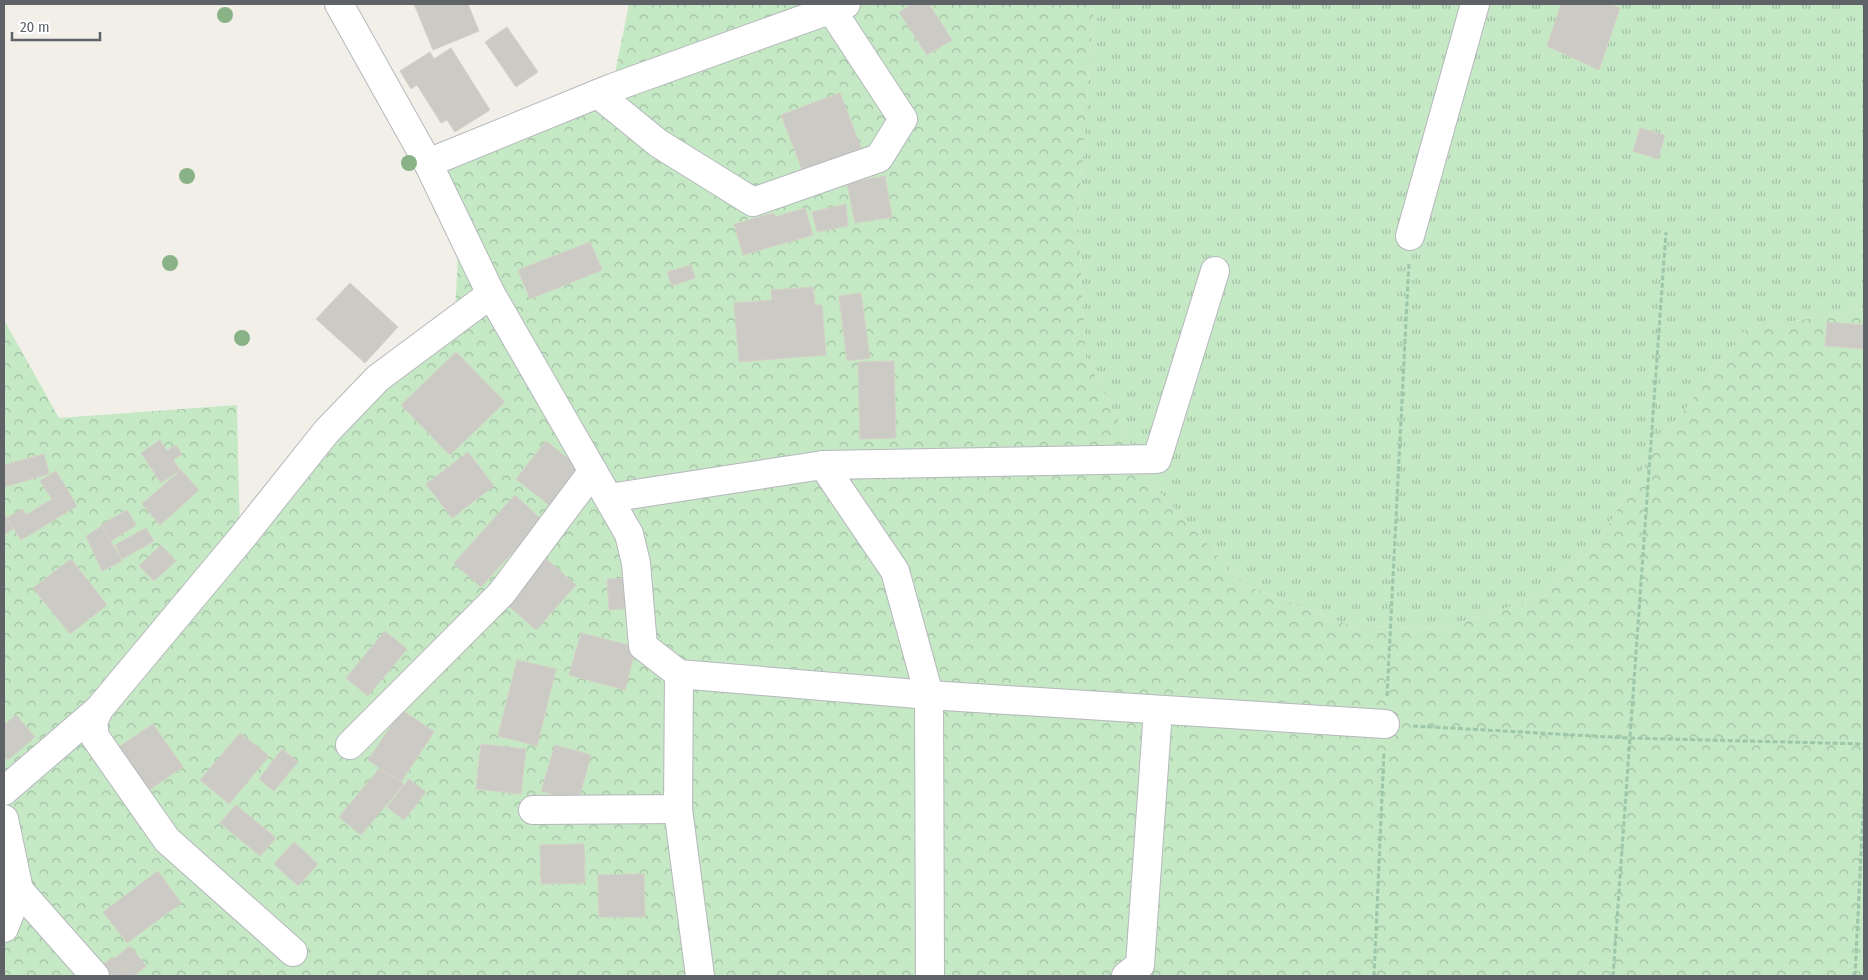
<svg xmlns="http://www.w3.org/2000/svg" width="1868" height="980" font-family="'Fira Sans Condensed',sans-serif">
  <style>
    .grass { fill: url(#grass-tufts) }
    .forest { fill: url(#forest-crowns) }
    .building { fill: #cccac5; stroke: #d6d1c6 }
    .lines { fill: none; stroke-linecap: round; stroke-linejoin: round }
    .minor-casing { stroke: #b5b8bc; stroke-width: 30 }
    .path { stroke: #9cc7a9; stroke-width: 3; stroke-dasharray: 5 2.5; stroke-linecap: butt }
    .minor { stroke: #fff; stroke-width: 28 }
    .tree { fill: #89b387 }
  </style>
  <defs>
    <pattern id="grass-tufts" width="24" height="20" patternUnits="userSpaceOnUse" patternTransform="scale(1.25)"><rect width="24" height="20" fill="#c5e8c5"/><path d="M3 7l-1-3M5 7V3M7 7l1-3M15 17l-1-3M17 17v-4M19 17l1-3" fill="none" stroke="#a3c0a4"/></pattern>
    <pattern id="forest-crowns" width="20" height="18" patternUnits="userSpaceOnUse" patternTransform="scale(1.25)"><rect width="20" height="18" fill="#c5e8c5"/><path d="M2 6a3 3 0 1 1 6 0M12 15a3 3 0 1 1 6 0" fill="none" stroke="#a3c0a4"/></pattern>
  </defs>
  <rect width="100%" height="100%" fill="#f1efe8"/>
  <polygon class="grass" points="1094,4 1864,4 1864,310 1746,329 1656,447 1597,543 1544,596 1439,629 1349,625 1245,585 1151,483 1086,358 1078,218"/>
  <polygon class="forest" points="629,4 1094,4 1078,218 1086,358 1151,483 1245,585 1349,625 1439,629 1544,596 1597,543 1656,447 1746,329 1864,310 1864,976 4,976 4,320 59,418 237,405 240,539 326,432 454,334 460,213 428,163 612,88"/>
  <g class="building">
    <polygon points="414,4 468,4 479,31 433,50"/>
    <polygon points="912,4 929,4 952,40 927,55 899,12"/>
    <polygon points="1561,4 1610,4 1620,8 1599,70 1547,46"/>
    <polygon points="507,27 538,72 516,87 485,42"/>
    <polygon points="451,48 490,110 455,132 447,120 441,123 417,85 411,89 400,71 430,52 434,59"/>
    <polygon points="840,93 862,150 803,172 781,115"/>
    <polygon points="1640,128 1665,135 1658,159 1633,151"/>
    <polygon points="885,176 892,217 855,223 847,183"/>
    <polygon points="846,204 848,226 817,232 812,212"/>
    <polygon points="805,208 813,235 743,255 734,224 774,213 775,217"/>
    <polygon points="590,242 602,270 530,299 518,270"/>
    <polygon points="691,265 695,278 672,286 667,272"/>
    <polygon points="350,283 398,327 365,363 316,319"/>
    <polygon points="813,287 815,305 822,305 826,355 739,362 734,303 772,300 771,290"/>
    <polygon points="861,293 870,358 847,361 839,296"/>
    <polygon points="1827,322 1864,325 1864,349 1825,346"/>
    <polygon points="456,352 505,402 450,455 401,405"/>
    <polygon points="894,361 896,438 860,439 858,362"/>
    <polygon points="160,440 167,451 176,445 182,454 173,460 180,470 161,483 141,453"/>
    <polygon points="546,441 582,470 553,508 516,479"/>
    <polygon points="468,452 494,486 452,518 426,484"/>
    <polygon points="44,454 49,474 4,487 4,465"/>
    <polygon points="181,470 199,490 160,525 142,504"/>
    <polygon points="56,471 77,506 21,540 7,518 22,509 26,515 52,499 40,481"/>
    <polygon points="515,495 542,520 481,587 454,563"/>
    <polygon points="127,510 136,525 111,541 101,525"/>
    <polygon points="4,514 13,529 4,535"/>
    <polygon points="102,526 122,561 102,571 86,536"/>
    <polygon points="146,528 154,541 122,559 115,545"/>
    <polygon points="161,545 176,561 154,581 139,566"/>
    <polygon points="544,557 576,585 536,630 505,603"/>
    <polygon points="71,559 107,605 70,634 33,588"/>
    <polygon points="630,578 632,608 609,610 607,579"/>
    <polygon points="385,631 407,649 368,696 346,678"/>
    <polygon points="581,633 636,647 625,690 569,675"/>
    <polygon points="517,660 556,669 537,746 498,736"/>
    <polygon points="402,710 434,732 401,782 368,760"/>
    <polygon points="16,715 35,737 8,760 4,756 4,725"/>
    <polygon points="153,724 183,767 146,792 116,749"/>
    <polygon points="240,733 269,756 229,804 200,780"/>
    <polygon points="481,744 526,749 521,794 476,789"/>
    <polygon points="555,745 591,755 578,802 541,791"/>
    <polygon points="282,749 298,762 274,791 259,779"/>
    <polygon points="379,769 404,784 361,835 339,817"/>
    <polygon points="409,779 426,792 404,820 387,807"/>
    <polygon points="236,805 276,838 260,856 220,823"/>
    <polygon points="294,842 318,864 298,886 274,864"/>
    <polygon points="584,844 585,883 541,884 540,845"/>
    <polygon points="158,871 181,903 127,943 103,912"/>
    <polygon points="644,874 645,917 599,917 598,875"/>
    <polygon points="130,946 146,966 134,976 126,976 114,959"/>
    <polygon points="113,957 126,976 99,976 95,970"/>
  </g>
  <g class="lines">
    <g class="minor-casing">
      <g id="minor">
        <polyline points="339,4 428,163 612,88 846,4"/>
        <polyline points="598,94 658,143 753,202 879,158 903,119 831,9"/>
        <polyline points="428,163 491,294 629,534 636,563 643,646 679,674"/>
        <polyline points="1410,236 1475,4"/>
        <polyline points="823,465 895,571 929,695 930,976"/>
        <polyline points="609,498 823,465 1157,459 1215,271"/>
        <polyline points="350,745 501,594 593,471"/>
        <polyline points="4,791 99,709"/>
        <polyline points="678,809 700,976"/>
        <polyline points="533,810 678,809 679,674 929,695 1385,724"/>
        <polyline points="4,819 19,890 95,976"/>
        <polyline points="4,928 19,890"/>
        <polyline points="293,952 167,840 95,737 93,723 99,709 240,540 326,432 378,378 491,294"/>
        <polyline points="1126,976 1140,965 1158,710"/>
      </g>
    </g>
    <g class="path">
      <polyline points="1387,696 1409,262"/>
      <polyline points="1413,726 1629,738 1864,744"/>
      <polyline points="1374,976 1384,752"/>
      <polyline points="1613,976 1666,232"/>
      <polyline points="1855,976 1864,793"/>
    </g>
    <use href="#minor" class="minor"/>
  </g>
  <g class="tree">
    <circle cx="225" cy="15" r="8"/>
    <circle cx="409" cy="163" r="8"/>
    <circle cx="187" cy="176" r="8"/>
    <circle cx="170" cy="263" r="8"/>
    <circle cx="242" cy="338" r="8"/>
  </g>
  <rect width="1868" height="980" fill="none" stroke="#5f6368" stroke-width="10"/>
  <path d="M12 32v8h88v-8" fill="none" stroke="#5f6368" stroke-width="2.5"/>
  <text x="20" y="32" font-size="15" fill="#5f6368" stroke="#ffffff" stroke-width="4" paint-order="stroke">20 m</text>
</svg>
